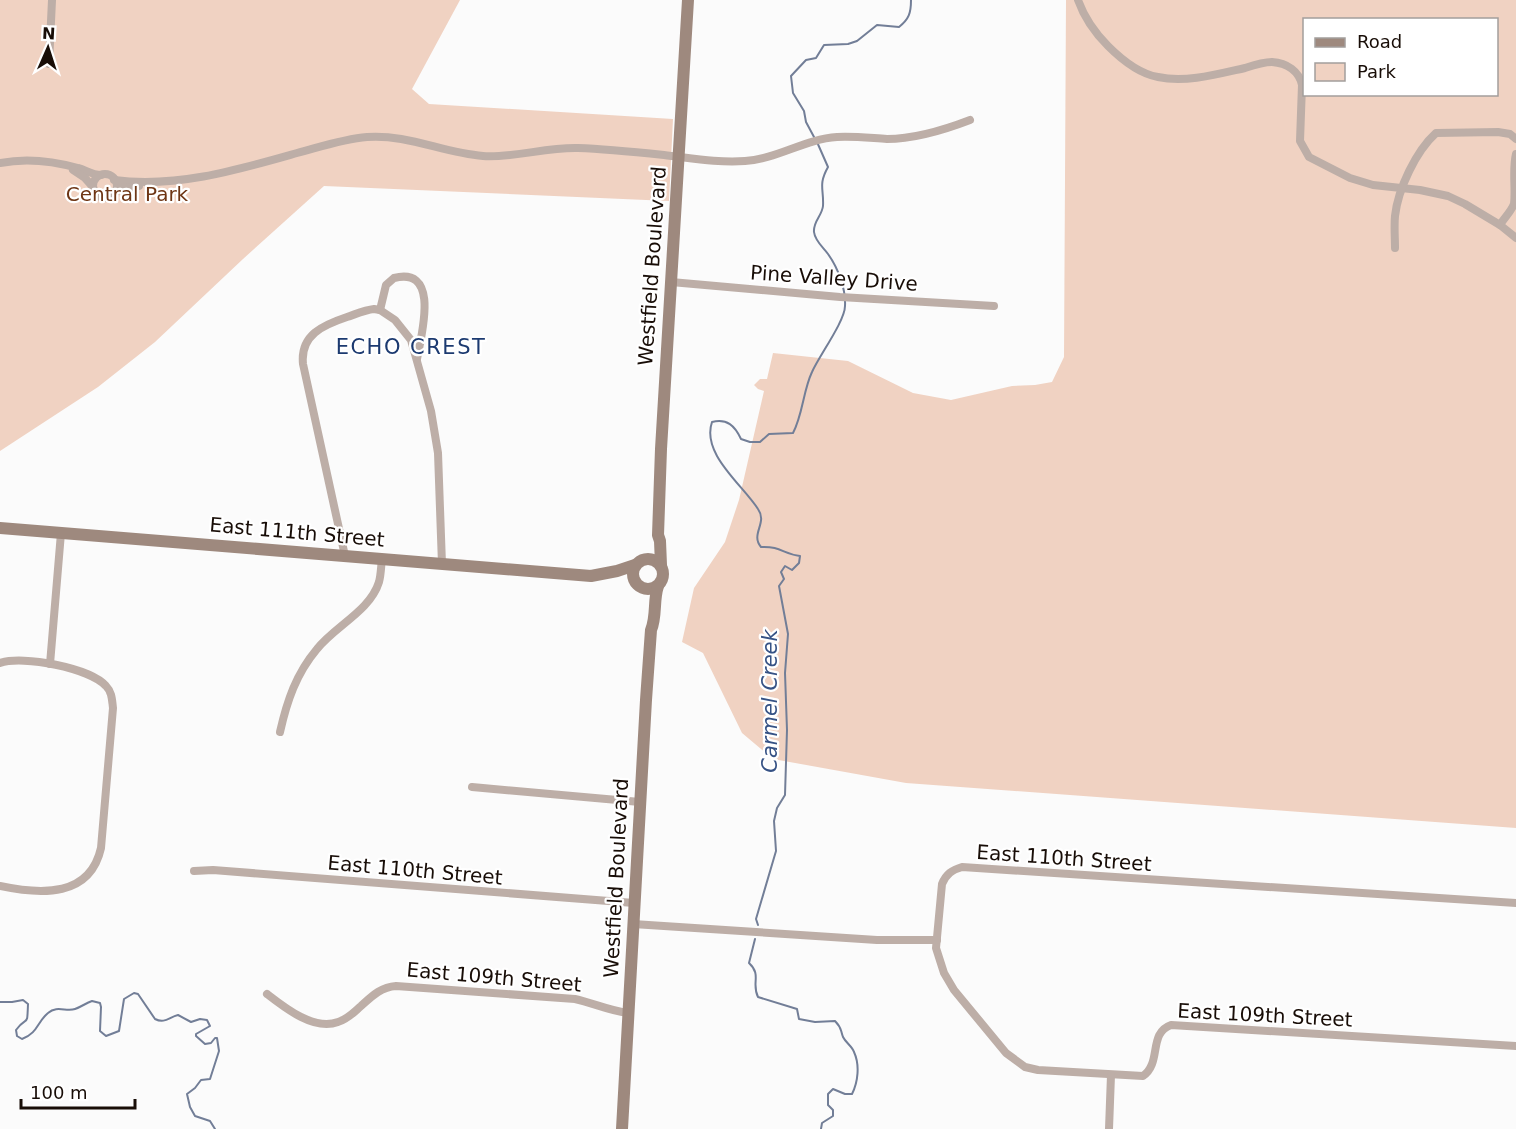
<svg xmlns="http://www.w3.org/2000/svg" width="1516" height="1129" font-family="'DejaVu Sans',sans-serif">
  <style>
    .green { fill: #f0d2c2; fill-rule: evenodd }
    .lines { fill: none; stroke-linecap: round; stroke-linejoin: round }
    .stream { stroke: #727e97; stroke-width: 2 }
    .street { stroke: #bdaea7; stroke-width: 8 }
    .secondary { stroke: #9e897e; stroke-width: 12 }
    .labels { text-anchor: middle; stroke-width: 4.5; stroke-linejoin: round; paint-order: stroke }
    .park-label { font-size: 20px; fill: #6e3615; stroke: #fff }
    .street-label { font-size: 20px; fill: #180d07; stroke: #fff }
    .neighbourhood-label { font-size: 21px; letter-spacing: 1.5px; fill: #1c3a70; stroke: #fff }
    .water-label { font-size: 21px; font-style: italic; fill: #365285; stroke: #fff }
  </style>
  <rect width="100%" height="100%" fill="#fbfbfb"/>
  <g class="green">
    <polygon points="0,0 460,0 412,89 429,104 673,119 669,201 324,186 243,259 155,342 98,387 0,451"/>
    <path d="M1066 0H1516V828L906 783 773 759 742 733 703 653 682 642 694 588 725 542 739 500 764 391 758 389 754 385 760 379H767L773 353 848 361 913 393 951 400 1012 386 1035 385 1052 382 1064 357ZM1304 20H1496V94H1304Z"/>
  </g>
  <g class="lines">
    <g class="stream">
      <path d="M814 137 806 122 804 111 793 93 791 76 806 60 816 58 824 45 848 44 857 41 877 25 899 27C909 19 911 13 911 0"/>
      <path d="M758 925 756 919 776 851 774 821 777 808 785 795 787 730 785 673 788 634 779 586 784 579 781 572 785 566 792 570 799 563 800 556C783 554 781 546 761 547 750 534 768 523 758 509 743 485 701 454 712 422 727 418 735 426 741 439L750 442H760L769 434 793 433C803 414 803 391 812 372 819 356 845 321 845 306 846 289 838 268 828 254 823 247 815 241 814 232 813 221 822 216 823 206 824 189 818 185 828 167L817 142"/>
      <path d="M755 939 749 963C762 975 751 983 758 997L797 1009 799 1019 815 1022 835 1021C842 1028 840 1029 843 1037 846 1043 852 1046 854 1052 860 1065 858 1082 852 1094H845L833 1089 828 1094V1105L833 1110V1116L822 1123 821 1129"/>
      <path d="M0 1002H12L23 1000 28 1004C27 1029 28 1014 16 1030L17 1036 22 1039C38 1033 37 1022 48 1013 57 1005 66 1012 75 1009 81 1007 86 1003 92 1001L100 1003 101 1007 100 1031 106 1036 119 1031 124 999 134 993 138 994 155 1019C165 1024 169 1017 178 1015L191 1022 200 1019 207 1020 210 1026 196 1034V1036L205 1044 211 1043 215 1038H217L219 1051 210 1079 201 1080 195 1088 187 1094 190 1107 195 1116 210 1121 215 1129"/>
    </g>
    <g class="street">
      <path d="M1078 0C1084 17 1095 33 1108 46 1121 59 1140 74 1158 77 1186 83 1218 74 1245 68 1254 65 1263 62 1272 62 1287 63 1299 71 1302 85L1300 141 1309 157 1350 178 1373 185 1420 190 1448 196 1465 204 1500 225 1516 238"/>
      <polyline points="49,64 52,0"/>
      <path d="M0 163C25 158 53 161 78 168 86 170 92 175 101 175"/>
      <polyline points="73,170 85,178 93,187"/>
      <circle cx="105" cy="186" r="12"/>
      <path d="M114 180C177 188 237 170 297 153 320 147 343 139 367 137 408 134 443 153 483 156 515 158 546 147 578 148 606 149 635 152 664 155 691 158 718 163 745 161 777 159 805 139 837 137 853 136 870 138 887 139 916 139 944 130 970 120"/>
      <polyline points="114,193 122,188 139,186"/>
      <path d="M1500 225C1504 218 1511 212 1514 204 1516 189 1512 170 1516 154"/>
      <path d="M1395 248C1395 238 1394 226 1395 216 1398 189 1416 151 1436 133L1498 132 1510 134 1516 139"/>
      <polyline points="671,282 840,297 994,306"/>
      <path d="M380 310 386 285 394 278C441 266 421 336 417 359"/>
      <path d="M345 556 303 364C300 335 323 325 347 317 356 314 365 310 374 309L380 310 395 320 411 340 431 411 438 453 442 564"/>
      <path d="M0 663C23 655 90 668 106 686 112 692 112 700 113 708L101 848C90 897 42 895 0 886"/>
      <polyline points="50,664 61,533"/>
      <path d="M280 732C287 701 296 674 317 649 335 626 370 611 379 582 381 575 381 566 382 559"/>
      <polyline points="472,787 640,802"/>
      <polyline points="194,871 213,870 634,903"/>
      <path d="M1516 903 962 867C952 870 946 874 942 884L936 948 944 973 954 990 1006 1053 1025 1067 1038 1070 1143 1076C1162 1063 1148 1033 1171 1025L1516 1046"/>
      <polyline points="633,924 877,940 937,940"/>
      <path d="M267 994C285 1008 314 1031 338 1022 348 1019 354 1012 361 1006 372 996 381 987 396 986L575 999C593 1003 610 1011 628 1013"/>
      <polyline points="1109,1129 1111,1075"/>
    </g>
    <g class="secondary">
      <polyline points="0,528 591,576 617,571 635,565"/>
      <circle cx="648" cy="574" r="15"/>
      <polyline points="661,565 660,541 658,535 661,449 688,0"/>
      <path d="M622 1129 646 700 651 630C657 616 653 601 658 586"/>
    </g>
  </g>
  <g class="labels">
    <g class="park-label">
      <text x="127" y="201">Central Park</text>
    </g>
    <g class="street-label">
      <text transform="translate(652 266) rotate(-86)" y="7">Westfield Boulevard</text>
      <text transform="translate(834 278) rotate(4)" y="7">Pine Valley Drive</text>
      <text transform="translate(297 532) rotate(5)" y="7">East 111th Street</text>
      <text transform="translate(1064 858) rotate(4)" y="7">East 110th Street</text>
      <text transform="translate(415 870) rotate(5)" y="7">East 110th Street</text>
      <text transform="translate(616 878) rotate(-87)" y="7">Westfield Boulevard</text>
      <text transform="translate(494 977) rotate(5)" y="7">East 109th Street</text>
      <text transform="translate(1265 1015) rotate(3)" y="7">East 109th Street</text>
    </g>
    <g class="neighbourhood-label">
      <text x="411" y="354">ECHO CREST</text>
    </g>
    <g class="water-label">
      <text transform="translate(770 701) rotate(-90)" y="7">Carmel Creek</text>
    </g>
  </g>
  <rect x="1303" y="18" width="195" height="78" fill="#ffffff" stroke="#a39e9c" stroke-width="1.5"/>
  <rect x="1315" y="38" width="30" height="9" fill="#9e897e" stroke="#a39e9c" stroke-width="1.5"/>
  <text x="1357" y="48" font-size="18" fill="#180d07">Road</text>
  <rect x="1315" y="63" width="30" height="18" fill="#f0d2c2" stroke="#a39e9c" stroke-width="1.5"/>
  <text x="1357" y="78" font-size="18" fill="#180d07">Park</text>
  <g transform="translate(48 48) rotate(3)" stroke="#ffffff" stroke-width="4.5" paint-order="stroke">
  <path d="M0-4.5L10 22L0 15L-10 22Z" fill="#180d07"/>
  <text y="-9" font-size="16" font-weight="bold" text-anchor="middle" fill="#180d07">N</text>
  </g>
  <path d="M21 1099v9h114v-9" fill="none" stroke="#180d07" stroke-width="3"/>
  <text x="30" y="1099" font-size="18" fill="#180d07" stroke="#ffffff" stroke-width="4.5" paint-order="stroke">100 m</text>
</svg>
